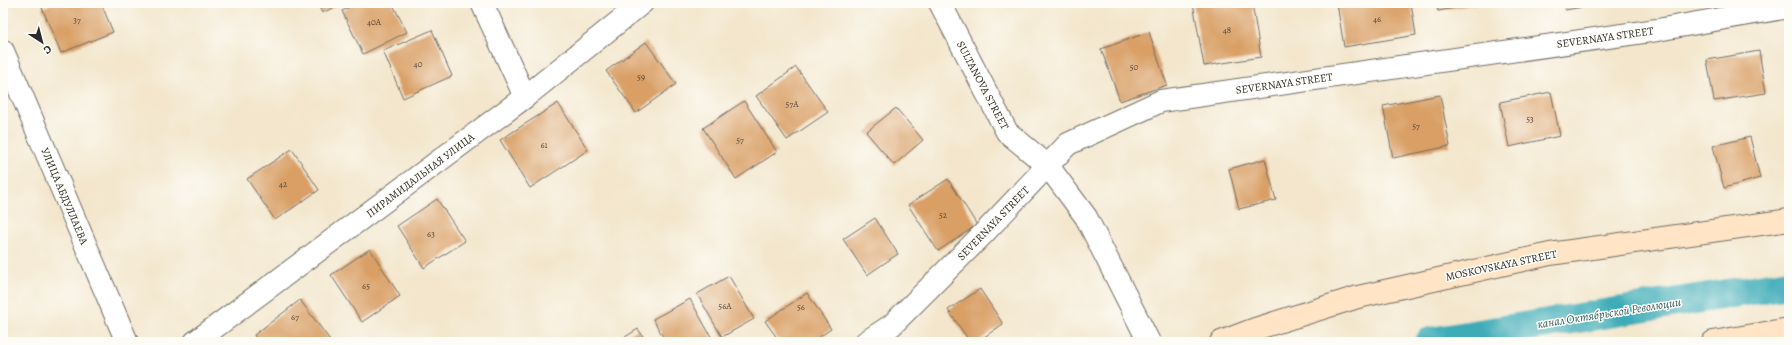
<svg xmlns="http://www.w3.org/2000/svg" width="1792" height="345" font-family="Alegreya,serif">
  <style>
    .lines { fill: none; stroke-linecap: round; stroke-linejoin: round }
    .canal { stroke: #3cacb7; stroke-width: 30 }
    .building { fill: #d99f65 }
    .street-casing { stroke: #716c63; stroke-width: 24 }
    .secondary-casing { stroke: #716c63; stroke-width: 24 }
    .street { stroke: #fff; stroke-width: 22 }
    .secondary { stroke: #ffe4c6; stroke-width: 22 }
    .labels { text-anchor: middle; stroke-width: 3; stroke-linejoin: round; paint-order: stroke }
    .number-label { font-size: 9px; fill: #56483a }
    .street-label { font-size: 11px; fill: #2b2b2b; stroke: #fdfcf7 }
    .water-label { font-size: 12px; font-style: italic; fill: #325f63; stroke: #fdfcf7 }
  </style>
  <rect width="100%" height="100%" fill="#fdfcf7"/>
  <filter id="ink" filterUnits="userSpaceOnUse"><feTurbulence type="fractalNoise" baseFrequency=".025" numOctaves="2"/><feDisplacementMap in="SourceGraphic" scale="8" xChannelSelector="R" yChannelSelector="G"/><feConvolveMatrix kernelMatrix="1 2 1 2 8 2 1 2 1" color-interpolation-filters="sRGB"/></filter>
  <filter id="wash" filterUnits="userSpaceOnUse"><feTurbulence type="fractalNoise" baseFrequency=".012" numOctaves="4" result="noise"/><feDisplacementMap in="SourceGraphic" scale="16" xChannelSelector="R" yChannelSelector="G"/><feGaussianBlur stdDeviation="0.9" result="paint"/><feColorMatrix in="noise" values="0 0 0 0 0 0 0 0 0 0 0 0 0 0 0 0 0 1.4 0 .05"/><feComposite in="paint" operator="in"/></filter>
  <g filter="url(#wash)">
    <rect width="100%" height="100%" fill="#f3e6cc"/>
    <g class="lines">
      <polyline class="canal" points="1430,342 1789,284"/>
    </g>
    <g id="blocks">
      <g class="building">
        <polygon points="53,3 101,3 113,32 61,53 42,8"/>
        <polygon points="317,3 344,3 322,13"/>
        <polygon points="358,3 392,3 407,32 363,54 342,11"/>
        <polygon points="1193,3 1252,3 1261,57 1204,66"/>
        <polygon points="1342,3 1411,3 1416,35 1344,47 1337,4"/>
        <polygon points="1436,3 1477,3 1477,4 1438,11"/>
        <polygon points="1564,3 1601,3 1601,4 1565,10"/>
        <polygon points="432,30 452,76 403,98 383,51"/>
        <polygon points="1149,32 1167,85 1120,101 1101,49"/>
        <polygon points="646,42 676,84 636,113 606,71"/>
        <polygon points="1759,51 1766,93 1714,101 1707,60"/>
        <polygon points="796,67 828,112 787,140 756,96"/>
        <polygon points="1551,92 1560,136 1509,147 1500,102"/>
        <polygon points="1440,95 1450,146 1393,158 1383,106"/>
        <polygon points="744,101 777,152 736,179 703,128"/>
        <polygon points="558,103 588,150 530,188 500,140"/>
        <polygon points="896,108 923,140 894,165 866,132"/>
        <polygon points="1750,137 1760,178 1724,188 1713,146"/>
        <polygon points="292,149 319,190 275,220 247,179"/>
        <polygon points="1265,159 1276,200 1239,209 1229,169"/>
        <polygon points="948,179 977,225 938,251 908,205"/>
        <polygon points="437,199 465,241 424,268 397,226"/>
        <polygon points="875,218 898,254 867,275 843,239"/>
        <polygon points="370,249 400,296 362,322 331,275"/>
        <polygon points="729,276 754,319 722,337 697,294"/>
        <polygon points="980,289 1003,324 977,342 970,342 948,310"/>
        <polygon points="807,293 831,329 812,342 780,342 765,321"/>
        <polygon points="690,299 714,342 666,342 653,319"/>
        <polygon points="300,300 330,340 326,342 259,342 254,335"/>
        <polygon points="638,329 647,342 617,342"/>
      </g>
    </g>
  </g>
  <g filter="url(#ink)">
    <use href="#blocks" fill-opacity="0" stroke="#716c63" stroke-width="1"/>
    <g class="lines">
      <g class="street-casing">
        <g id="street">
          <polyline points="482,3 525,97"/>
          <polyline points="940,3 1007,132 1048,166 1086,217 1149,342"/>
          <polyline points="3,51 127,342"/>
          <polyline points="195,342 525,97 642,3"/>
          <polyline points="866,342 892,325 983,234 1068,144 1161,101 1657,30 1789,7"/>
        </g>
      </g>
      <g class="secondary-casing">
        <g id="secondary">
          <polyline points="1221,342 1255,329 1358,297 1550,254 1789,220"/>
          <polyline points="1713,342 1789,329"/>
        </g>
      </g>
      <use href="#street" class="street"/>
      <use href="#secondary" class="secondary"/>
    </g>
  </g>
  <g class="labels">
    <g class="number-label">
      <text x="1377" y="22">46</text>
      <text x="77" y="23">37</text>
      <text x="374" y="25">40А</text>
      <text x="1227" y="33">48</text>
      <text x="418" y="67">40</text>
      <text x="1134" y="70">50</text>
      <text x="641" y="80">59</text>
      <text x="792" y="107">57А</text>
      <text x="1530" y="122">53</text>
      <text x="1416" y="129">57</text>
      <text x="740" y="143">57</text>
      <text x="544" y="148">61</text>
      <text x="283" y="187">42</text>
      <text x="943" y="218">52</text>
      <text x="431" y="237">63</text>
      <text x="366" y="289">65</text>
      <text x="725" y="309">56А</text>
      <text x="801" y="310">56</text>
      <text x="295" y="320">67</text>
    </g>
    <g class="street-label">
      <text transform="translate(1605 37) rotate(-8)" y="4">SEVERNAYA STREET</text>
      <text transform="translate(1284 83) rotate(-8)" y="4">SEVERNAYA STREET</text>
      <text transform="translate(983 85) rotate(62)" y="4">SULTANOVA STREET</text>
      <text transform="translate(420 175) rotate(-37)" y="4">ПИРАМИДАЛЬНАЯ УЛИЦА</text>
      <text transform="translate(65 196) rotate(67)" y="4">УЛИЦА АБДУЛЛАЕВА</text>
      <text transform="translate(993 223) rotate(-46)" y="4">SEVERNAYA STREET</text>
      <text transform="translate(1501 265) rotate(-12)" y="4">MOSKOVSKAYA STREET</text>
    </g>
    <g class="water-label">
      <text transform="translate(1609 313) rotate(-9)" y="4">канал Октябрьской Революции</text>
    </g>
  </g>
  <rect width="1792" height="345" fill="none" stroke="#fdfcf7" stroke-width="16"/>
  <g transform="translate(42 42) rotate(144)" stroke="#fdfcf7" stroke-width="3" paint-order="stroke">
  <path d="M0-3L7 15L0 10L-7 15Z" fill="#2b2b2b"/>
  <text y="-6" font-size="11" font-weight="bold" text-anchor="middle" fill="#2b2b2b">С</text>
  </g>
</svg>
